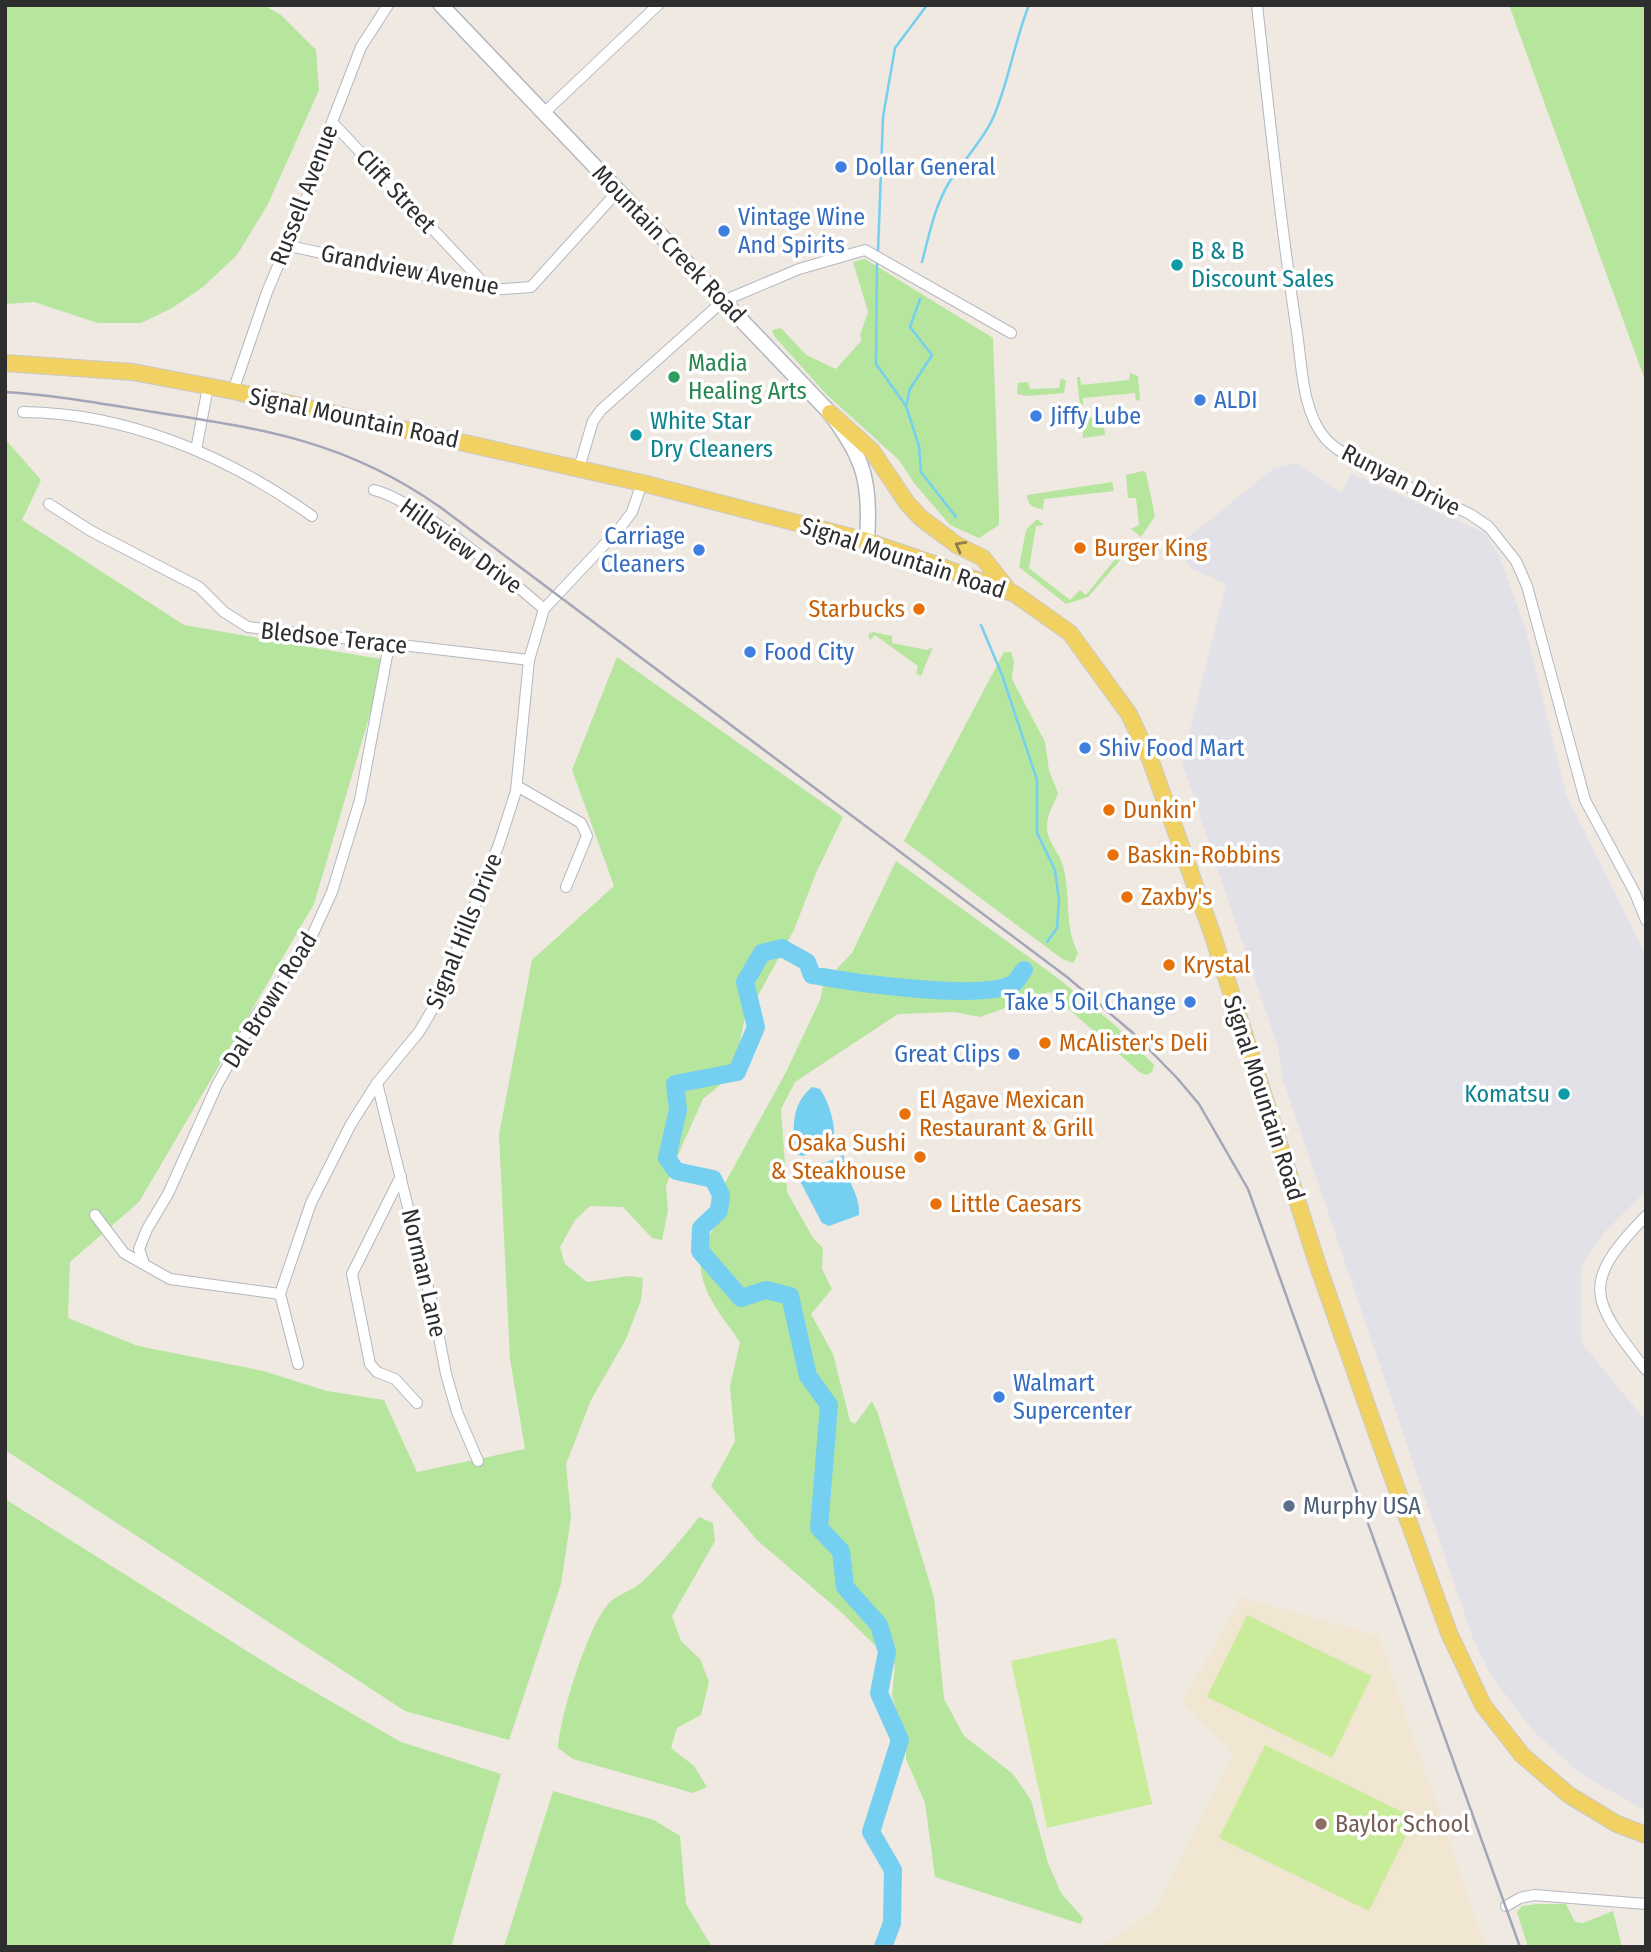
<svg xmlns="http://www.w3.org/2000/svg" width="1651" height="1952" font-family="'Fira Sans Condensed',sans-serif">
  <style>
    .industrial { fill: #e3e1e8 }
    .education { fill: #f0e6d1 }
    .green { fill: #b6e59e }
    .pitch { fill: #c9ec9a }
    .water { fill: #75cff0 }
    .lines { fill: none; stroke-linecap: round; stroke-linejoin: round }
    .stream { stroke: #75cff0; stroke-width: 2.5 }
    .river { stroke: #75cff0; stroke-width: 18 }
    .minor-casing { stroke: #b4b7c1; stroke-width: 12 }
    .secondary-casing { stroke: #b4b7c1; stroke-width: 17 }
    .primary-casing { stroke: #c9c9c9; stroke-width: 18 }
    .minor { stroke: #fff; stroke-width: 10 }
    .secondary { stroke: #fff; stroke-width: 14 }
    .primary { stroke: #f2d163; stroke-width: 16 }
    .rail { stroke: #a3a6b8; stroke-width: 2.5 }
    .oneway { stroke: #908048 }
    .shop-dot { fill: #3f7fe0; stroke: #fff; stroke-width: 2.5 }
    .culture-dot { fill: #0f9aa8; stroke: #fff; stroke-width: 2.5 }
    .leisure-dot { fill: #2e9e5b; stroke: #fff; stroke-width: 2.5 }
    .food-dot { fill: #e8710a; stroke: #fff; stroke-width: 2.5 }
    .service-dot { fill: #5c6f8a; stroke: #fff; stroke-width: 2.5 }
    .education-dot { fill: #8d6e63; stroke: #fff; stroke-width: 2.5 }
    .labels { text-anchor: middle; stroke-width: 7; stroke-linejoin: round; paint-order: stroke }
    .shop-label { font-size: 24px; fill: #366cbe; stroke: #fff; text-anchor: start }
    .street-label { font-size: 24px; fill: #2e2e2e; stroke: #fff }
    .culture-label { font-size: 24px; fill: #0d838f; stroke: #fff; text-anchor: start }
    .leisure-label { font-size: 24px; fill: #27864d; stroke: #fff; text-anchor: start }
    .food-label { font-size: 24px; fill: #c56008; stroke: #fff; text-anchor: start }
    .service-label { font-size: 24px; fill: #4e5e75; stroke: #fff; text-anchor: start }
    .education-label { font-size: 24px; fill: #785e54; stroke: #fff; text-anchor: start }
  </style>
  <rect width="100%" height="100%" fill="#efe9e1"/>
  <polygon class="industrial" points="1297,463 1342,493 1351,473 1483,532 1499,555 1526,630 1566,794 1646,955 1646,1191 1604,1233 1581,1266 1581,1342 1646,1421 1646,1811 1581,1774 1534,1732 1492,1677 1473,1639 1283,1080 1278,1048 1182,763 1226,584 1192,569 1176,547 1273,469"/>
  <polygon class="education" points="1242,1597 1379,1636 1485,1947 1101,1947 1157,1908 1233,1755 1182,1703"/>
  <g class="green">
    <polygon points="5,5 263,5 281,15 316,50 319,90 268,204 237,255 203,287 172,308 141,323 98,323 34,302 5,304"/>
    <polygon points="1509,5 1646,5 1646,383"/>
    <polygon points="865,259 993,338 999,510 999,525 979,538 950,525 914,483 899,460 827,395 774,336 772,330 781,328 806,355 836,369 862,340 860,335 868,312 853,262"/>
    <polygon points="1130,373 1138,376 1140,401 1136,400 1135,393 1083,398 1083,406 1080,406 1077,377 1080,377 1081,385 1129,380"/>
    <polygon points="1061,378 1066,381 1064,393 1028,396 1017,394 1018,383 1028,382 1030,389 1059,388"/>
    <polygon points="1103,416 1105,435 1083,438 1082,418"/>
    <polygon points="5,439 41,480 22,520 184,625 386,660 314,904 139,1202 70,1262 68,1318 138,1346 263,1371 327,1391 384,1400 417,1472 525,1449 510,1359 499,1135 532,960 614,886 572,770 617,657 843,817 816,873 794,930 744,1021 738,1051 719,1086 703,1099 681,1148 666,1186 668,1210 662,1240 652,1238 623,1207 590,1206 575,1220 560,1247 565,1264 587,1282 629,1276 643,1278 641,1300 626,1339 591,1400 566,1464 571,1517 561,1584 509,1740 405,1711 5,1450"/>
    <polygon points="1143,471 1146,473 1155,516 1141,537 1131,529 1139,525 1136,498 1128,498 1126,475"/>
    <path d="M1112 482 1114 491 1044 499 1043 509C1033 508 1028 506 1027 495Z"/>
    <polygon points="1037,519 1044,525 1036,526 1029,568 1070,600 1080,590 1086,595 1125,547 1129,550 1088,597 1066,604 1019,567 1026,530"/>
    <polygon points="873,632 892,636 892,643 927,650 933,647 921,676 916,674 918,666 875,635 870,640 868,635"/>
    <path d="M1004 652H1011L1014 661 1012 679 1045 742 1049 771 1058 793C1054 805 1046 815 1047 829 1048 841 1058 852 1062 863 1072 894 1063 923 1078 953L1073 963 1061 958 904 841Z"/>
    <path d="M896 861 1059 979 1116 1026 1154 1065 1152 1072 1146 1075 1139 1072 1050 992 980 1017 954 1012 898 1014 795 1082 781 1109 787 1192 813 1238 823 1248 822 1269 832 1289 811 1314 833 1354 850 1421 855 1424 872 1401 878 1414 934 1597 944 1699 964 1736 1013 1774 1031 1800 1048 1863 1061 1893 1083 1918 1081 1924 935 1877 925 1803 906 1759V1739L892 1696 895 1665 842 1613 757 1540 711 1486 735 1441 730 1387 740 1342C726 1321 704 1297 701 1270 696 1237 735 1216 725 1183L786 1072 820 1000 824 982 852 953Z"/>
    <polygon points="5,1499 282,1673 401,1742 501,1774 451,1947 5,1947"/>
    <path d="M699 1517 713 1523 715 1541 672 1616 681 1641 700 1659 709 1682 701 1715 677 1728 671 1748 694 1766 707 1787 693 1793 573 1759 558 1748C560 1717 588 1624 610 1602 619 1594 633 1590 642 1582 663 1562 681 1540 699 1517Z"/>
    <polygon points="553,1791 654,1820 680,1836 686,1904 712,1947 504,1947"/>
    <polygon points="1537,1904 1566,1904 1575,1922 1583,1923 1613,1911 1622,1947 1528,1947 1517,1912 1522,1906"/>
  </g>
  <g class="pitch">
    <polygon points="1247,1615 1372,1676 1332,1758 1207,1697"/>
    <polygon points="1116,1638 1152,1804 1047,1828 1011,1661"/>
    <polygon points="1265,1745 1415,1818 1369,1911 1219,1838"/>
  </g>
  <g class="water">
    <path d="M812 1087 820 1089C829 1102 837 1127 833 1143L803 1156 794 1153C794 1126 790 1106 812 1087Z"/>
    <path d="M844 1155C842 1177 861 1192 859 1215L829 1226 822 1223 799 1179 802 1172Z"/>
  </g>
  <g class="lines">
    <g class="stream">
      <polyline points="878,252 883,117 895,48 927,5"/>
      <polyline points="877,259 876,364 906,406 919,446 921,472 956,517"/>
      <path d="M922 262C929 235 935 205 950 181 964 159 982 142 993 118 1009 82 1014 42 1029 5"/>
      <polyline points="906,406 910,389 932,355 910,327 920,299"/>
      <polyline points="981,625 1002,675 1037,780 1037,833 1055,870 1059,901 1057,928 1047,942"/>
    </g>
    <path class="river" d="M883 1947 892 1923 893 1870 871 1832 900 1740 879 1693 887 1652 879 1625 845 1587 841 1551 819 1528 829 1405 808 1376 790 1296 766 1290 741 1298 700 1251 701 1228 719 1211 721 1195 713 1179 676 1171 667 1158 678 1110 675 1084 737 1072 756 1027 745 982 762 953 782 948 807 962 812 975C849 982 985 1002 1014 983 1018 980 1021 973 1024 970"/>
    <g class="minor-casing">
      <g id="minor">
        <path d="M1257 5C1269 113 1280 220 1296 326 1302 361 1301 410 1325 438 1347 464 1436 498 1470 514L1489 527 1516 561 1527 586 1585 800 1635 893 1646 920"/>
        <polyline points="545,112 658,5"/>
        <polyline points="332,122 490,290"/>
        <polyline points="285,245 490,290 531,287 618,191"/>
        <polyline points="233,391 267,292 316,176 332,122 361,47 388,5"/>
        <path d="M23 412C127 413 228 456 312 516"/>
        <polyline points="196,450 208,387"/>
        <polyline points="579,468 593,421 601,410 723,301 799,269 865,250 1011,333"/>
        <path d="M374 490C416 500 508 578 544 609"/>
        <polyline points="49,504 91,531 199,587 224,612 248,627 529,660"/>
        <polyline points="517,786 581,823 587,836 566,887"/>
        <polyline points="377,1083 435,1316 446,1374 457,1412 478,1461"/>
        <polyline points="401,1176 352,1274 370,1364 377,1372 395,1379 417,1403"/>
        <polyline points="95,1215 124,1253 170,1279 280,1294"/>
        <path d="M1646 1216C1579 1284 1591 1300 1646 1370"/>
        <polyline points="143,1261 139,1249 147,1229 168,1194 217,1085 255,1017 305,951 332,892 360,800 389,645"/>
        <polyline points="280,1294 311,1203 351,1124 377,1083 419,1032 435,1005 499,844 516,791 529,660 544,609 620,528 632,512 642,483"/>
        <polyline points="280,1294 298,1364"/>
        <polyline points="1506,1906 1520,1898 1534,1895 1646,1904"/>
      </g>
    </g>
    <g class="secondary-casing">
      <path id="secondary" d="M441 5 830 413C865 459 871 484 867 541"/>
    </g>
    <g class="primary-casing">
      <g id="primary">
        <polyline points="5,363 133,372 233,391 642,483 867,541 931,563 1015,594 1070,633 1129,714 1150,759 1213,936 1318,1266 1378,1437 1449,1633 1483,1705 1522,1755 1569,1795 1617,1824 1646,1835"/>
        <polyline points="830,413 872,451 907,503 921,518 957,545 983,558 1009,591"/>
      </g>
    </g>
    <use href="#minor" class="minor"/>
    <use href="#secondary" class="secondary"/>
    <use href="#primary" class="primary"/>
    <path class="rail" d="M5 392C55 395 104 404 154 412 264 429 346 441 440 507L1067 977 1133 1033 1177 1078 1199 1104 1248 1189 1520 1947"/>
  </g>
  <defs><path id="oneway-chevron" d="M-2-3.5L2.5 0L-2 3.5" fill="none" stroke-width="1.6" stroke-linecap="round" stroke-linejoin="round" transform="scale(1.75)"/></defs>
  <use class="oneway" href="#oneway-chevron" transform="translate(960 546) rotate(-151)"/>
  <g class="shop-dot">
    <circle cx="841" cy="167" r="7"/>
    <circle cx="724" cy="231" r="7"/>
    <circle cx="1200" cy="400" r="7"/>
    <circle cx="1036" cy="416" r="7"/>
    <circle cx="699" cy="550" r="7"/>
    <circle cx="750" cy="652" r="7"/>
    <circle cx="1085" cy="748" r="7"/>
    <circle cx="1190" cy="1002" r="7"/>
    <circle cx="1014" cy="1054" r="7"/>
    <circle cx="999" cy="1397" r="7"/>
  </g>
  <g class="culture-dot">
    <circle cx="1177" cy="265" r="7"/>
    <circle cx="636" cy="435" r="7"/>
    <circle cx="1564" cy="1094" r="7"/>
  </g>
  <circle class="leisure-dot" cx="674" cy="377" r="7"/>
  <g class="food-dot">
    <circle cx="1080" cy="548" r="7"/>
    <circle cx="919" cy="609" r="7"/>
    <circle cx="1109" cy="810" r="7"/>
    <circle cx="1113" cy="855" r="7"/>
    <circle cx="1127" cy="897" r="7"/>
    <circle cx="1169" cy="965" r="7"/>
    <circle cx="1045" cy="1043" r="7"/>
    <circle cx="905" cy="1114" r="7"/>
    <circle cx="920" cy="1157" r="7"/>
    <circle cx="936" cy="1204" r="7"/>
  </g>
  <circle class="service-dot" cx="1289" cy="1506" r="7"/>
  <circle class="education-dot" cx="1321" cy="1824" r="7"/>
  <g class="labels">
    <g class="shop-label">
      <text x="855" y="175">Dollar General</text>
      <text x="738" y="225">Vintage Wine<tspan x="738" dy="28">And Spirits</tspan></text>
      <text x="1214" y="408">ALDI</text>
      <text x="1050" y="424">Jiffy Lube</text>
      <text x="685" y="544" text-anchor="end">Carriage<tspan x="685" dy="28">Cleaners</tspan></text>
      <text x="764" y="660">Food City</text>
      <text x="1099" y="756">Shiv Food Mart</text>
      <text x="1176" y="1010" text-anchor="end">Take 5 Oil Change</text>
      <text x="1000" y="1062" text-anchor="end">Great Clips</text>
      <text x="1013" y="1391">Walmart<tspan x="1013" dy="28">Supercenter</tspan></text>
    </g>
    <g class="street-label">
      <text transform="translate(396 191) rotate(47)" y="8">Clift Street</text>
      <text transform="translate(304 195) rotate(-69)" y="8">Russell Avenue</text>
      <text transform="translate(669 244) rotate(46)" y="8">Mountain Creek Road</text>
      <text transform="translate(410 270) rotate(11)" y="8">Grandview Avenue</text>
      <text transform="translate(354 418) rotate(12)" y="8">Signal Mountain Road</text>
      <text transform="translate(1401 480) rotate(27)" y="8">Runyan Drive</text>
      <text transform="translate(461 546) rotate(36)" y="8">Hillsview Drive</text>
      <text transform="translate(903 558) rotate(18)" y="8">Signal Mountain Road</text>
      <text transform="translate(334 638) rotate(6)" y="8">Bledsoe Terace</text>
      <text transform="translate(464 931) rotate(-68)" y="8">Signal Hills Drive</text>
      <text transform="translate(270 1000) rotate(-58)" y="8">Dal Brown Road</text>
      <text transform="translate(1264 1098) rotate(72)" y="8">Signal Mountain Road</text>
      <text transform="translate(424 1273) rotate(77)" y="8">Norman Lane</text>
    </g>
    <g class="culture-label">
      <text x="1191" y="259">B &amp; B<tspan x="1191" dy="28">Discount Sales</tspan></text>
      <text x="650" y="429">White Star<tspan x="650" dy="28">Dry Cleaners</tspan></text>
      <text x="1550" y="1102" text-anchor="end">Komatsu</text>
    </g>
    <g class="leisure-label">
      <text x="688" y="371">Madia<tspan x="688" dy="28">Healing Arts</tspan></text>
    </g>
    <g class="food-label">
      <text x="1094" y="556">Burger King</text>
      <text x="905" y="617" text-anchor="end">Starbucks</text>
      <text x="1123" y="818">Dunkin'</text>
      <text x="1127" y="863">Baskin-Robbins</text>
      <text x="1141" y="905">Zaxby's</text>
      <text x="1183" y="973">Krystal</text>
      <text x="1059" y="1051">McAlister's Deli</text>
      <text x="919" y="1108">El Agave Mexican<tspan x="919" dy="28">Restaurant &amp; Grill</tspan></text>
      <text x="906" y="1151" text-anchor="end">Osaka Sushi<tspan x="906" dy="28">&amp; Steakhouse</tspan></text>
      <text x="950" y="1212">Little Caesars</text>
    </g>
    <g class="service-label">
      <text x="1303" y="1514">Murphy USA</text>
    </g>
    <g class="education-label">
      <text x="1335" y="1832">Baylor School</text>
    </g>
  </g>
  <rect width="1651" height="1952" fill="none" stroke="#2e2e2e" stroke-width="14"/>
</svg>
